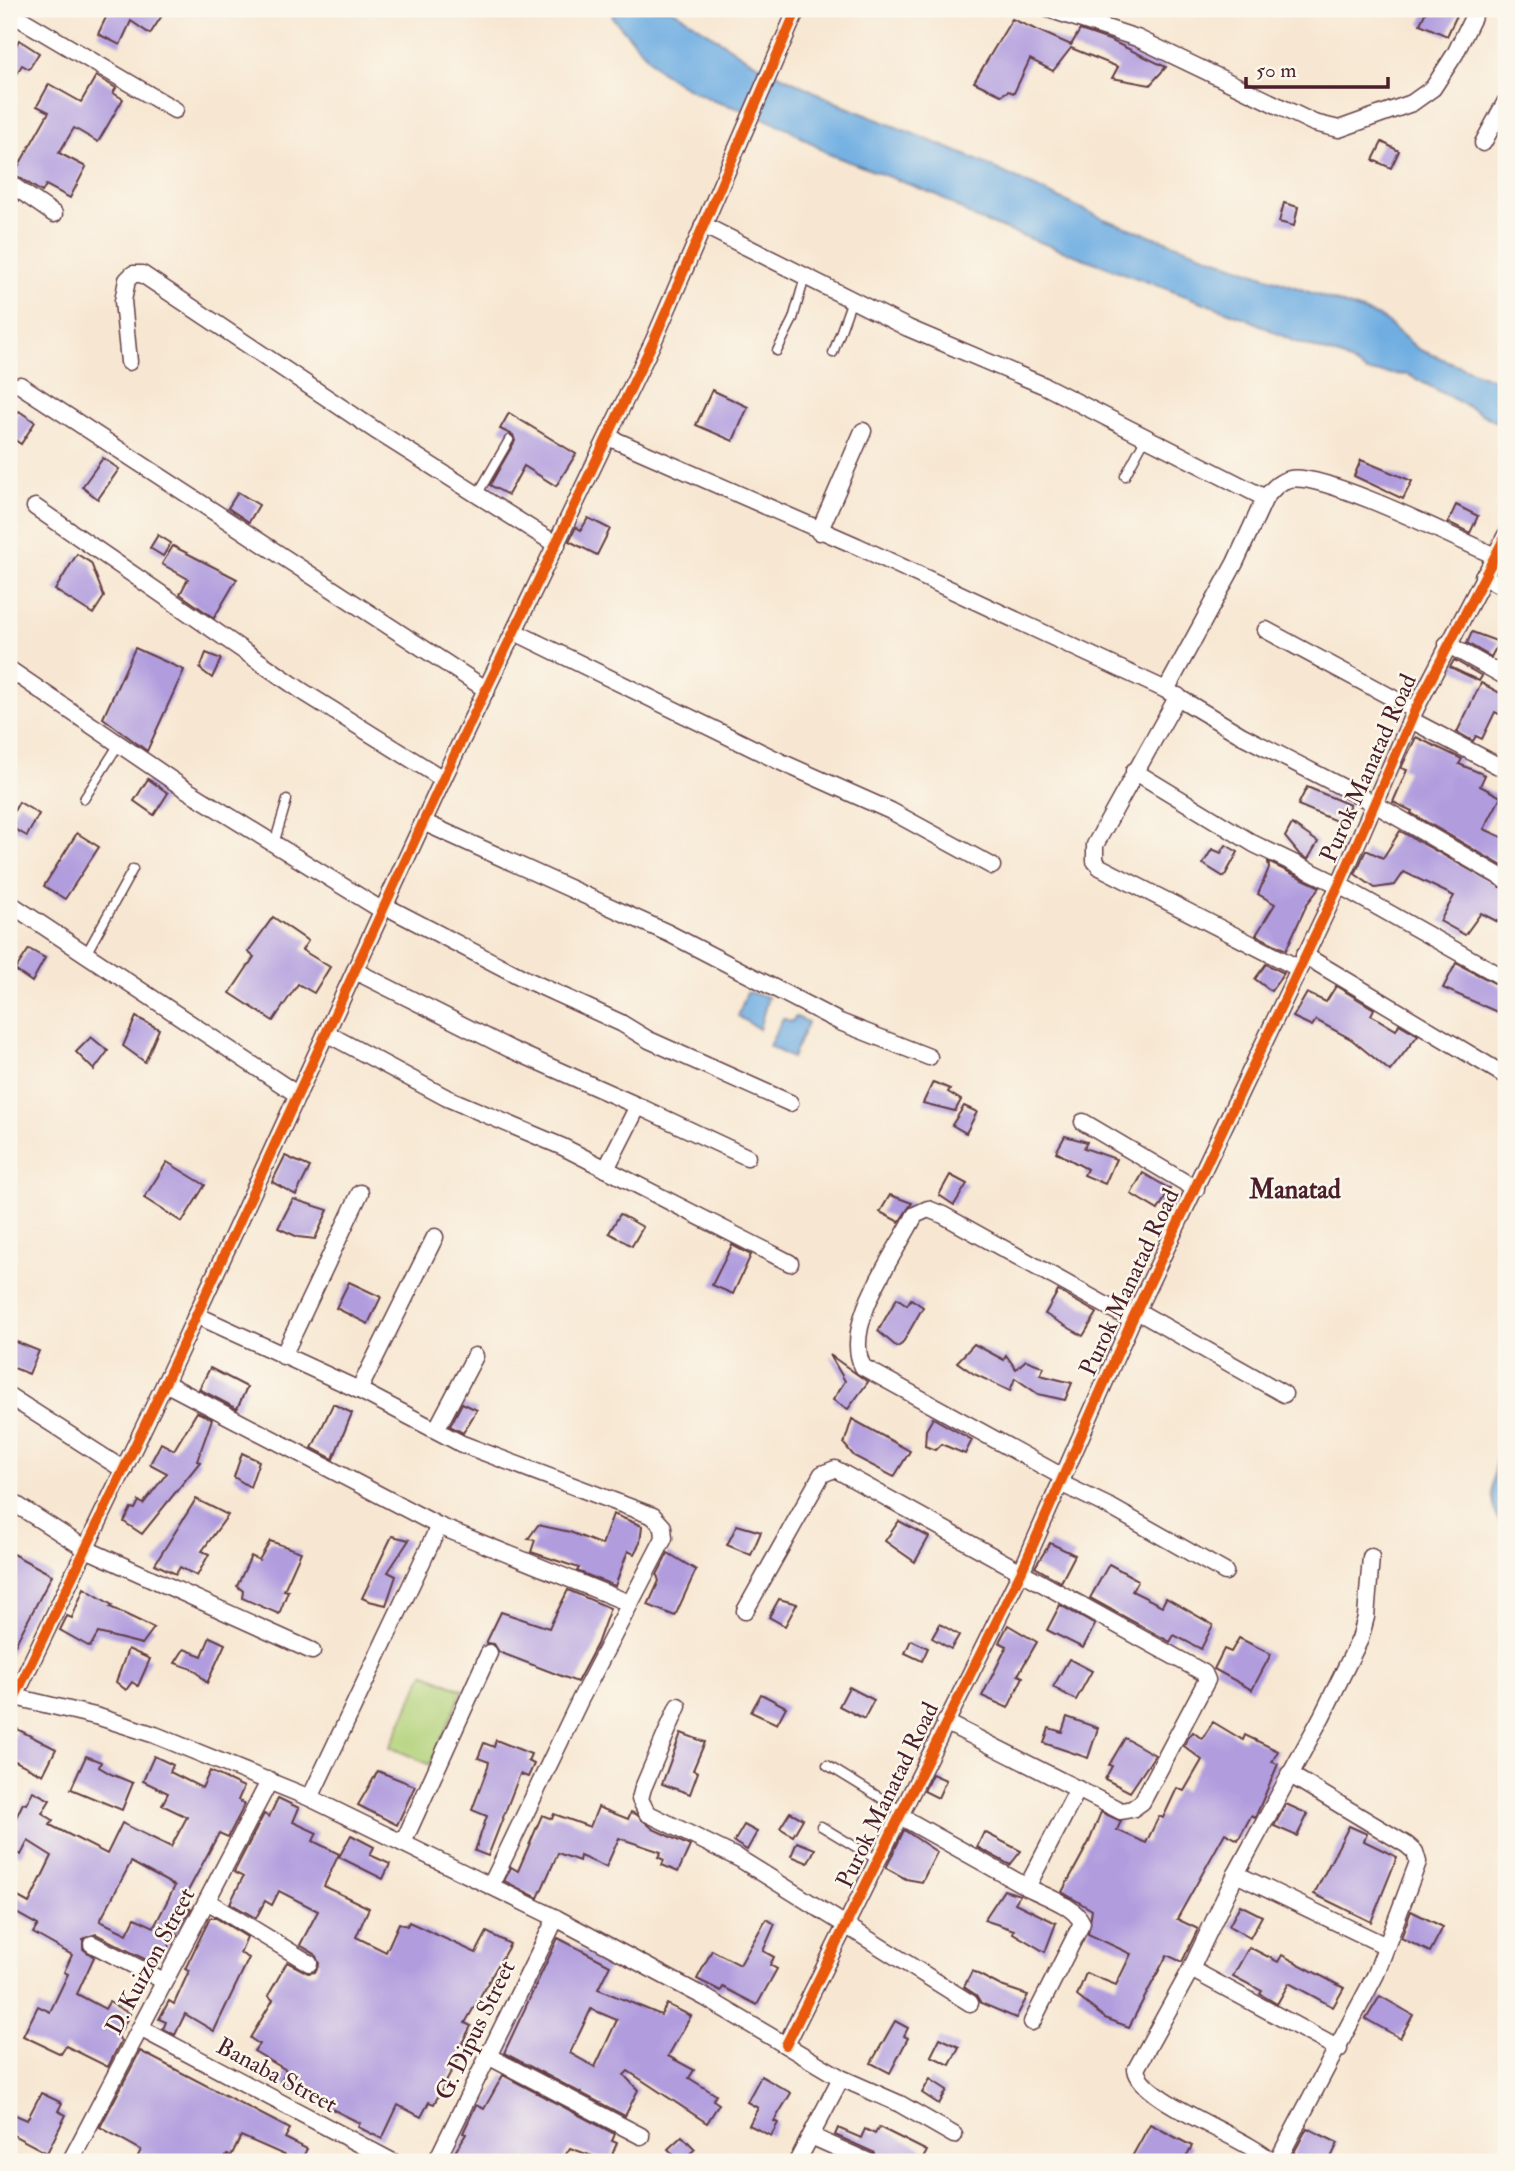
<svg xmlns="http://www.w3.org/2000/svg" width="1515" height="2171" font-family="'IM FELL Double Pica',serif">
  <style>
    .green { fill: #b2d27a; stroke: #7e7852; stroke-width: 2 }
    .water { fill: #70aee2; stroke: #5d6686; stroke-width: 2 }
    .building { fill: #b19dde; fill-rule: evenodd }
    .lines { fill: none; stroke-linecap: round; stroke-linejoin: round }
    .service-casing { stroke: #643d44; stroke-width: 11 }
    .minor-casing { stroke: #643d44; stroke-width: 19 }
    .service { stroke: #fff; stroke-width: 8 }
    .minor { stroke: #fff; stroke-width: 16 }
    .cycleway-casing { stroke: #fbf7ec; stroke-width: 15 }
    .cycleway { stroke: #e8590c; stroke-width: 10 }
    .labels { text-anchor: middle; stroke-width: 5; stroke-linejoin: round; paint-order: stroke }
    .street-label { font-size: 24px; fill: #4a1f2b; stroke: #fbf7ec }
    .neighbourhood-label { font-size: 26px; font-weight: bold; fill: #4a1f2b; stroke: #fbf7ec }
  </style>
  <rect width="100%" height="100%" fill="#fbf7ec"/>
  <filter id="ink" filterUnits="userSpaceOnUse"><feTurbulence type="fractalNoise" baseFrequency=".0143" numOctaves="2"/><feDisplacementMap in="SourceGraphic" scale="14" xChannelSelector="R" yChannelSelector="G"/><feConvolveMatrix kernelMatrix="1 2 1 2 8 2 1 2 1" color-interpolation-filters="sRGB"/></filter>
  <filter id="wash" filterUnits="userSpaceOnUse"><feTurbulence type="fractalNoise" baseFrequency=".00686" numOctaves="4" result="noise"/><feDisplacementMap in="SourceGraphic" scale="28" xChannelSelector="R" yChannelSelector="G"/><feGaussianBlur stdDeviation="1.57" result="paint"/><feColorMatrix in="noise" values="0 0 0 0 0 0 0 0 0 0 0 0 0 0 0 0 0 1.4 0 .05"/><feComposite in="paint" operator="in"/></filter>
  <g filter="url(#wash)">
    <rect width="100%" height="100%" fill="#f7e7d2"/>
    <polygon class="green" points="424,1673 463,1690 430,1765 390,1747"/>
    <g class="water">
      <polygon points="612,9 672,9 749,60 844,106 968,156 1104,219 1382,318 1418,349 1506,385 1506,427 1409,375 1367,372 1342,357 1293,341 1248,319 977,219 937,195 829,154 790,130 750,112 714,101 683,86 659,70 613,18"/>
      <polygon points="747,992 768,997 759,1029 738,1016"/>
      <polygon points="796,1017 808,1022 792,1058 769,1046 783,1018 791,1022"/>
      <path d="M1506 1423V1534C1482 1500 1495 1460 1506 1423Z"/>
    </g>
    <g id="blocks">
      <g class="building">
        <polygon points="110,9 156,9 163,14 150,34 131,21 120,45 98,34"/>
        <polygon points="1427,9 1460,9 1447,36 1420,24"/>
        <polygon points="1012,19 1071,45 1080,30 1112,41 1166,67 1150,85 1112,78 1118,67 1071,48 1053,71 1030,59 1014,93 1008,91 1001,95 974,82"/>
        <polygon points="19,40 39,53 29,69 22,65 9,86 9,57"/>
        <polygon points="96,76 116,88 113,93 123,99 98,142 74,128 59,153 86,167 70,198 46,185 42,192 14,174 49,112 37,106 49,84 81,102"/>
        <polygon points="1382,142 1399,151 1391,168 1373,160"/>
        <polygon points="1284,203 1298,207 1294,226 1279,222"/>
        <polygon points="712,390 748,407 733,441 696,425"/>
        <polygon points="19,411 35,422 21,444 9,436 9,427"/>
        <polygon points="509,413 576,454 556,486 524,466 508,495 490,485 515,441 513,435 500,429"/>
        <polygon points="103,458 119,469 98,499 82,487"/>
        <polygon points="1361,460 1412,481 1403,499 1354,476"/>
        <polygon points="238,492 259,505 249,522 228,508"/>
        <polygon points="1456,505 1478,516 1470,533 1448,522"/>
        <polygon points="588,518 610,529 597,555 569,541 576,527 581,530"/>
        <polygon points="158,535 171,543 163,556 150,548"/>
        <polygon points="173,546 237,579 214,618 180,594 188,579 162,564"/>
        <polygon points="77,554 91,563 104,597 93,614 55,590"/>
        <polygon points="1472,632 1499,642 1491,657 1467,643"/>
        <polygon points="135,648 184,670 147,751 103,718"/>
        <polygon points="206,653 221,659 212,678 200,669"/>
        <polygon points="1454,660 1482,676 1479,681 1450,667"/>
        <polygon points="1481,683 1506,696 1506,703 1501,715 1495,712 1482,739 1476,736 1473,741 1457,732"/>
        <polygon points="1416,737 1462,759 1459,764 1485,775 1480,786 1501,797 1484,829 1506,839 1506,868 1411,813 1412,811 1393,802 1407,770 1401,768"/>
        <polygon points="148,779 168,793 154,815 134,801"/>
        <polygon points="1307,787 1350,805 1341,823 1298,805"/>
        <polygon points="19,802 39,814 27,836 9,826 9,820"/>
        <polygon points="1292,824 1318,842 1308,859 1299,854 1285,837"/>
        <polygon points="1400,831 1506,890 1506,926 1481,913 1465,935 1440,921 1454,896 1404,872 1395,885 1375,888 1355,874 1366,850 1383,858"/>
        <polygon points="77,833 99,847 65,899 44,886"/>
        <polygon points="1226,845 1238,852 1224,877 1203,864 1212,849 1221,853"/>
        <polygon points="1268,862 1320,887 1307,904 1286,950 1256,935 1275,904 1258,894 1269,868"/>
        <polygon points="273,917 308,941 302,950 330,967 314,993 298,984 273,1021 230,993 254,957 248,952"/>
        <polygon points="29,949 45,958 32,982 15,970"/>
        <polygon points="1456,963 1506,989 1506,1016 1443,988"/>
        <polygon points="1266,964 1284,973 1271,991 1255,979"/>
        <polygon points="1336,986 1374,1009 1371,1015 1396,1030 1399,1024 1418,1035 1390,1071 1351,1039 1316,1020 1312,1026 1293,1017 1307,993 1326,1002"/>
        <polygon points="136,1017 159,1029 145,1062 123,1046"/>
        <polygon points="91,1037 108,1051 94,1070 76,1052"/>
        <polygon points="933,1082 950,1089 948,1092 961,1100 955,1111 923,1103"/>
        <polygon points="964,1106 977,1112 966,1133 952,1125"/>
        <polygon points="1065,1136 1087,1142 1084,1148 1116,1159 1105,1184 1084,1175 1087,1169 1056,1152"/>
        <polygon points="285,1156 310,1167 296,1195 272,1182"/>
        <polygon points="167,1162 205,1185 182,1222 144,1198"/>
        <polygon points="1143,1173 1170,1189 1158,1210 1131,1194"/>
        <polygon points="950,1175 967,1184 954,1205 939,1195"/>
        <polygon points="890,1195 912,1203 899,1222 880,1212"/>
        <polygon points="293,1199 328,1210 315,1239 298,1237 278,1228"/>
        <polygon points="620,1214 643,1227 632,1246 609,1233"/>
        <polygon points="732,1245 751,1255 733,1294 712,1285"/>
        <polygon points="349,1282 381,1297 368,1324 336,1308"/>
        <polygon points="1058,1291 1097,1313 1083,1336 1045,1314"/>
        <polygon points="897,1298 907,1305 911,1299 923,1307 902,1344 897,1347 878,1331"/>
        <polygon points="9,1339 39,1351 29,1374 9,1366"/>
        <polygon points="974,1344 1004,1360 1006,1355 1016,1369 1026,1360 1044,1367 1040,1375 1072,1383 1065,1400 1038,1394 1015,1378 1010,1391 974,1374 957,1362"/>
        <polygon points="830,1355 868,1382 848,1409 833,1400 845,1381"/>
        <polygon points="210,1368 247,1387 237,1409 199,1389"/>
        <polygon points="462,1403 477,1410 463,1433 450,1426"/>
        <polygon points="333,1404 352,1413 333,1459 312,1448"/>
        <polygon points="197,1412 212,1419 197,1461 200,1462 142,1534 124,1522 131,1508 135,1509 139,1501 143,1504 167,1473 150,1464 161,1443 174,1450"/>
        <polygon points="933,1418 972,1440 965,1454 941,1444 935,1450 925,1446 926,1430"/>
        <polygon points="852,1419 910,1451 894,1477 854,1456 844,1444"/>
        <polygon points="242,1453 259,1461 250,1487 234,1477"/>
        <polygon points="196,1499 228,1515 202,1551 209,1554 197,1576 180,1567 176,1574 155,1564"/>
        <polygon points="613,1514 642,1526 640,1543 634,1554 628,1551 615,1586 577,1571 579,1568 531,1552 535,1540 528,1539 538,1525 570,1532 602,1545"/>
        <polygon points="899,1521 929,1537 915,1562 885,1541"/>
        <polygon points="737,1525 761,1532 751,1555 727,1545"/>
        <polygon points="392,1536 409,1540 388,1572 396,1576 386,1605 369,1601 362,1598"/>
        <polygon points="270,1541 301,1552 284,1590 288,1591 279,1614 242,1598 243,1591 237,1586 251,1556 259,1560"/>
        <polygon points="1050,1543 1075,1555 1061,1582 1035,1567"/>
        <polygon points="9,1552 52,1575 9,1656"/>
        <polygon points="668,1553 696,1570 675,1616 648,1605 659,1581 657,1575"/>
        <polygon points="1109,1564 1138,1580 1132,1591 1162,1606 1166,1598 1213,1625 1201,1649 1174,1635 1170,1642 1090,1598"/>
        <polygon points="84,1588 112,1605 110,1607 154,1628 142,1644 98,1633 90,1647 60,1630 67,1616 72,1618"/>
        <polygon points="568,1590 610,1608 597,1644 577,1682 499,1652 494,1644 486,1643 501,1612 549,1628"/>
        <polygon points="779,1599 797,1604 785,1626 769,1617"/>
        <polygon points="1060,1605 1095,1625 1083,1648 1047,1630"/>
        <polygon points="940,1624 959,1635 951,1649 932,1638"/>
        <polygon points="1008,1625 1037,1642 1018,1675 1023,1677 1008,1708 982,1696 1007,1646 999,1642"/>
        <polygon points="210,1637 225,1644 207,1683 195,1670 175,1663 184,1649 202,1656"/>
        <polygon points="1239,1638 1271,1654 1252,1690 1214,1669 1224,1649 1231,1652"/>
        <polygon points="911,1640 928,1648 922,1661 905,1653"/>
        <polygon points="128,1649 150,1659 138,1686 132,1682 126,1690 116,1682"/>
        <polygon points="1069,1659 1092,1671 1076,1700 1053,1687"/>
        <polygon points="849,1687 874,1700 864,1719 839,1706"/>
        <polygon points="761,1694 786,1707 777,1724 751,1712"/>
        <polygon points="1067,1717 1098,1728 1088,1758 1044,1743 1049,1728 1062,1732"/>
        <polygon points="1213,1722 1243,1740 1245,1735 1278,1751 1272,1762 1278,1764 1255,1818 1251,1816 1238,1840 1225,1833 1177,1919 1198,1929 1182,1962 1167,1955 1129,2027 1105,2018 1077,1996 1086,1973 1116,1985 1131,1954 1088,1934 1092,1910 1062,1892 1089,1842 1101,1812 1121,1821 1117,1830 1146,1843 1159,1816 1163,1818 1177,1788 1184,1791 1202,1760 1184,1746 1188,1738 1193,1732 1202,1739"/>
        <polygon points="17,1729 56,1749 43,1775 9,1758 9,1745"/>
        <polygon points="681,1733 705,1742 693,1770 698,1772 690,1794 662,1784"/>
        <polygon points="1125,1738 1155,1755 1130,1792 1105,1779 1112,1766 1109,1765"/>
        <polygon points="496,1740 531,1754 528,1761 534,1764 528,1777 520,1774 518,1779 488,1856 475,1851 487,1816 472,1810 488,1767 489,1762 478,1758 484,1743 494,1747"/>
        <polygon points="86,1756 101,1762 99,1767 111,1774 133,1783 122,1810 71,1789"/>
        <path d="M154 1756 173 1765 170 1772 202 1788 210 1771 244 1787 238 1800 245 1804 228 1837 219 1833 181 1904 191 1909 162 1957 159 1955 154 1964 96 1934 83 1939V1949L94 1957 77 1994 105 2009 109 2002 130 2014 118 2036 121 2041 108 2067 66 2046 61 2054 23 2036 38 2006 50 2012 68 1974 64 1972 72 1955 33 1933 38 1925 9 1909V1892L29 1903 52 1856 28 1841 21 1855 9 1849V1832L23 1803 26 1804 33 1791 50 1800 42 1813 53 1820 50 1825 107 1854 122 1823 171 1847 187 1817 162 1805 168 1793 143 1781ZM131 1862 175 1886 154 1927 135 1918 127 1934 100 1921Z"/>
        <polygon points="378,1771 415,1786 397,1825 358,1805"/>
        <polygon points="932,1774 946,1780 938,1798 924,1791"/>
        <polygon points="278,1798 299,1808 293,1822 317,1833 313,1841 339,1854 324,1886 369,1908 356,1937 386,1952 399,1923 407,1926 409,1922 476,1953 487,1932 510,1944 465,2023 471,2026 462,2043 466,2045 434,2104 429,2102 421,2117 398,2105 382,2139 358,2127 360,2123 280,2083 286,2070 254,2051 259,2044 250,2038 273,2000 268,1996 287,1962 308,1973 315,1972 319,1964 315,1954 300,1945 318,1911 279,1891 272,1905 265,1901 256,1918 230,1903 243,1877 234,1872 264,1814 269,1817"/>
        <polygon points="1286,1804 1308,1814 1297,1836 1274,1826"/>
        <polygon points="598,1807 628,1819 631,1812 636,1814 653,1829 690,1846 678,1872 662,1865 664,1860 658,1857 661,1852 619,1838 606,1867 580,1856 579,1861 558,1853 538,1898 504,1881 511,1867 518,1871 542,1815 552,1819 554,1814 590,1827"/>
        <polygon points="790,1812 803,1819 793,1836 780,1828"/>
        <polygon points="744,1825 757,1832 747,1850 734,1842"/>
        <polygon points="1349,1826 1367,1834 1364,1841 1397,1857 1371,1922 1314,1894"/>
        <polygon points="904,1830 937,1852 922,1882 906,1879 886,1868"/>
        <polygon points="984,1832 1021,1851 1010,1865 977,1847"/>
        <polygon points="351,1835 374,1847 370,1855 390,1864 383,1879 339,1857"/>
        <polygon points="797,1842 815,1849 808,1863 791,1856"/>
        <polygon points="1004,1890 1020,1895 1015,1903 1056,1923 1045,1952 1013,1933 1014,1930 984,1920"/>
        <polygon points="1240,1905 1262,1916 1250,1938 1229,1926"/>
        <polygon points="1411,1911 1443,1927 1430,1952 1401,1938"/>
        <polygon points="210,1918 216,1918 247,1937 240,1953 249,1958 214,2031 185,2014 175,2035 163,2029 166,2022 159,2019 169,2001 174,2004 189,1971 185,1969"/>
        <polygon points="766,1919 775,1924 763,1951 774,1957 770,1965 777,1969 757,2005 723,1987 721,1991 697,1979 712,1950 740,1965"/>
        <path d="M558 1938 610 1965 598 1989 661 2015 667 2004 691 2016 668 2056 694 2070 689 2078 716 2095 713 2100 719 2104 707 2123 628 2071 624 2075 638 2090 625 2116 504 2053ZM591 2009 617 2020 595 2067 570 2053Z"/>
        <polygon points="1249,1947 1278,1962 1282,1955 1344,1988 1333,2007 1289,1983 1277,2004 1260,1994 1262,1991 1233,1976"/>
        <polygon points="972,1971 1001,1986 1028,1995 1016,2018 981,2003 976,1995 964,1987"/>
        <polygon points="1380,1996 1413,2015 1400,2038 1366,2019"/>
        <polygon points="895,2021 908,2028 904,2036 908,2038 890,2073 871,2063"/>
        <polygon points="940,2038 959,2047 950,2065 931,2056"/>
        <polygon points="140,2051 290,2129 285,2138 307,2149 300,2162 241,2136 231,2156 227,2155 223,2162 135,2162 141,2150 100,2127"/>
        <polygon points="503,2075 615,2134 612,2141 617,2143 609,2162 570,2148 561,2162 449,2162 466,2134 463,2133 476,2105 484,2109"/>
        <polygon points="761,2076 791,2093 774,2121 778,2123 771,2136 749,2125 758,2108 747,2102"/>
        <polygon points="930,2079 947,2090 939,2104 922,2093"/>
        <polygon points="41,2093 62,2103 58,2111 66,2115 47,2153 9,2133 9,2112 27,2120"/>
        <polygon points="1150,2124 1192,2146 1183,2162 1129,2162"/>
        <polygon points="879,2127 927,2151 921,2162 879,2162 873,2152 835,2135 838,2128 861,2138 865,2129 875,2134"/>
        <polygon points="1307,2128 1338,2143 1329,2162 1305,2162 1292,2156"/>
        <polygon points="682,2136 695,2149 681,2162 668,2149"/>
      </g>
    </g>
  </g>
  <g filter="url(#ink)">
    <use href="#blocks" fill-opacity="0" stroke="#643d44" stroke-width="2"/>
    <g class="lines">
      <g class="service-casing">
        <g id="service">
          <polyline points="777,351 793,319 805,277"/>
          <polyline points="833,353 852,300"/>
          <polyline points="1125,476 1145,439"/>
          <polyline points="477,495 509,440"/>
          <polyline points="84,799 119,744"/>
          <polyline points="274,844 287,800"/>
          <polyline points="86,954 133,869"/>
          <polyline points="827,1765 902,1811"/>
          <polyline points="821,1826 879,1861"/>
        </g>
      </g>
      <g class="minor-casing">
        <g id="minor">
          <polyline points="1048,9 1137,38 1314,123 1339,129 1412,103 1433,88 1455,54 1477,9"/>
          <polyline points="9,12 175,110"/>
          <polyline points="1483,143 1506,101"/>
          <polyline points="9,183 54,214"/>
          <path d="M703 225 908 328 1045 386 1265 498C1272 490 1279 481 1290 479 1324 472 1457 539 1495 556"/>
          <polyline points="129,362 123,301 127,280 133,274 142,274 378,432 557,545"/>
          <polyline points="20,385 487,690"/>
          <polyline points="608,437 857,546 1166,690 1241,735 1373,803 1506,880"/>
          <polyline points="35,507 302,691 443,779"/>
          <polyline points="819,532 863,431"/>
          <polyline points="1483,576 1506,588"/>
          <polyline points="1266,630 1415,710"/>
          <polyline points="515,632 781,762 891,811 992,866"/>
          <polyline points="1447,644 1506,677"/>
          <polyline points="9,669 182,787 383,911"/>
          <polyline points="1166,690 1235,563 1265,498"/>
          <polyline points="1178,696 1095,845 1095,861 1100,867 1298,968"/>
          <polyline points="1411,720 1506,770"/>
          <polyline points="1134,771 1254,844 1339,885 1506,979"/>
          <polyline points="423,822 668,933 840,1022 929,1057"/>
          <polyline points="9,903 298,1095"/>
          <polyline points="385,906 525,979 621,1023 649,1040 790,1103"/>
          <polyline points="1304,955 1506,1076"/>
          <polyline points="355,971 510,1049 638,1106 606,1169"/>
          <polyline points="326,1033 447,1098 563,1147 790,1263"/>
          <polyline points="638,1106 747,1157"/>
          <polyline points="1083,1122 1196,1189"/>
          <polyline points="1137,1311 1284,1394"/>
          <polyline points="196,1315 359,1390 462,1444 653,1516 663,1527 664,1538 580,1700 491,1885"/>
          <polyline points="283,1356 360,1193"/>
          <polyline points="165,1383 439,1526"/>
          <polyline points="359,1390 435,1237"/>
          <polyline points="9,1396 124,1470"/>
          <polyline points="436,1430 475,1356"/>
          <path d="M1063 1477 863 1367C841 1325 896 1253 915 1215L928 1209 943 1215 1132 1320"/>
          <polyline points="1060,1483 1112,1508 1225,1572"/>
          <polyline points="9,1500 86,1549 312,1651"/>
          <polyline points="745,1611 822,1474 835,1469 1204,1673 1207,1680 1142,1802 1132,1809 1121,1811 945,1722"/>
          <polyline points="15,1697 99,1717 155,1735 310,1798 556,1918 706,1998 841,2078 900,2104 954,2135"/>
          <polyline points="678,1706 643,1788 640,1799 647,1813 740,1859 970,2003"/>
          <polyline points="9,1709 165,1383 443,779 654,340 797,9"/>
          <polyline points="310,1798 439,1526 629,1603"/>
          <polyline points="900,1816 1027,1887 1078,1789"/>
          <polyline points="403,1843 489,1653"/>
          <polyline points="1236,1874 1386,1946"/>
          <path d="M1027 1887C1044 1896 1074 1905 1082 1923L1032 2022"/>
          <polyline points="207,1901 309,1963"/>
          <polyline points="92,1944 164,1981"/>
          <polyline points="1191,1969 1339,2049"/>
          <polyline points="140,2028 393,2162"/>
          <polyline points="786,2045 1022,1570 1132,1320 1339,885 1415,710 1506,535"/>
          <polyline points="488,2056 641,2136"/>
          <polyline points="811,2136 869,2162"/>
          <polyline points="70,2162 270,1780"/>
          <polyline points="436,2162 556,1918"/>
          <polyline points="797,2162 841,2078"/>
          <path d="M1272 2162C1245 2136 1140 2101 1136 2069L1191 1969 1236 1874 1322 1716 1360 1639 1366 1617 1371 1557"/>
          <polyline points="1277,2162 1376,1974 1418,1862 1415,1852 1407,1845 1289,1774"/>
        </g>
      </g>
      <use href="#service" class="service"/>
      <use href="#minor" class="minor"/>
      <g class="cycleway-casing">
        <g id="cycleway">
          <polyline points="9,1709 165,1383 443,779 654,340 797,9"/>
          <polyline points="786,2045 1022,1570 1132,1320 1339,885 1415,710 1506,535"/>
        </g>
      </g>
      <use href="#cycleway" class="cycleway"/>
    </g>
  </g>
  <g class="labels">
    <g class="street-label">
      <text transform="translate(1368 768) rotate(-66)" y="8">Purok Manatad Road</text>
      <text transform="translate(1129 1282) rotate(-65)" y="8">Purok Manatad Road</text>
      <text transform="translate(887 1795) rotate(-64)" y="8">Purok Manatad Road</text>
      <text transform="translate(150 1961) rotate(-62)" y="8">D. Kuizon Street</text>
      <text transform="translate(475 2030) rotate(-64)" y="8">G. Dipus Street</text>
      <text transform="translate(277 2075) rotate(28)" y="8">Banaba Street</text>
    </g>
    <g class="neighbourhood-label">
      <text x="1295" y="1198">Manatad</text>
    </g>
  </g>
  <rect width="1515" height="2171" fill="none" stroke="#fbf7ec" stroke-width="35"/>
  <path d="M1246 77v10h142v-10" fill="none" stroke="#4a1f2b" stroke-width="3.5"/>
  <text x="1256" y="77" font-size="21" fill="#4a1f2b" stroke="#fbf7ec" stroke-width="5" paint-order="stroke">50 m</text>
</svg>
